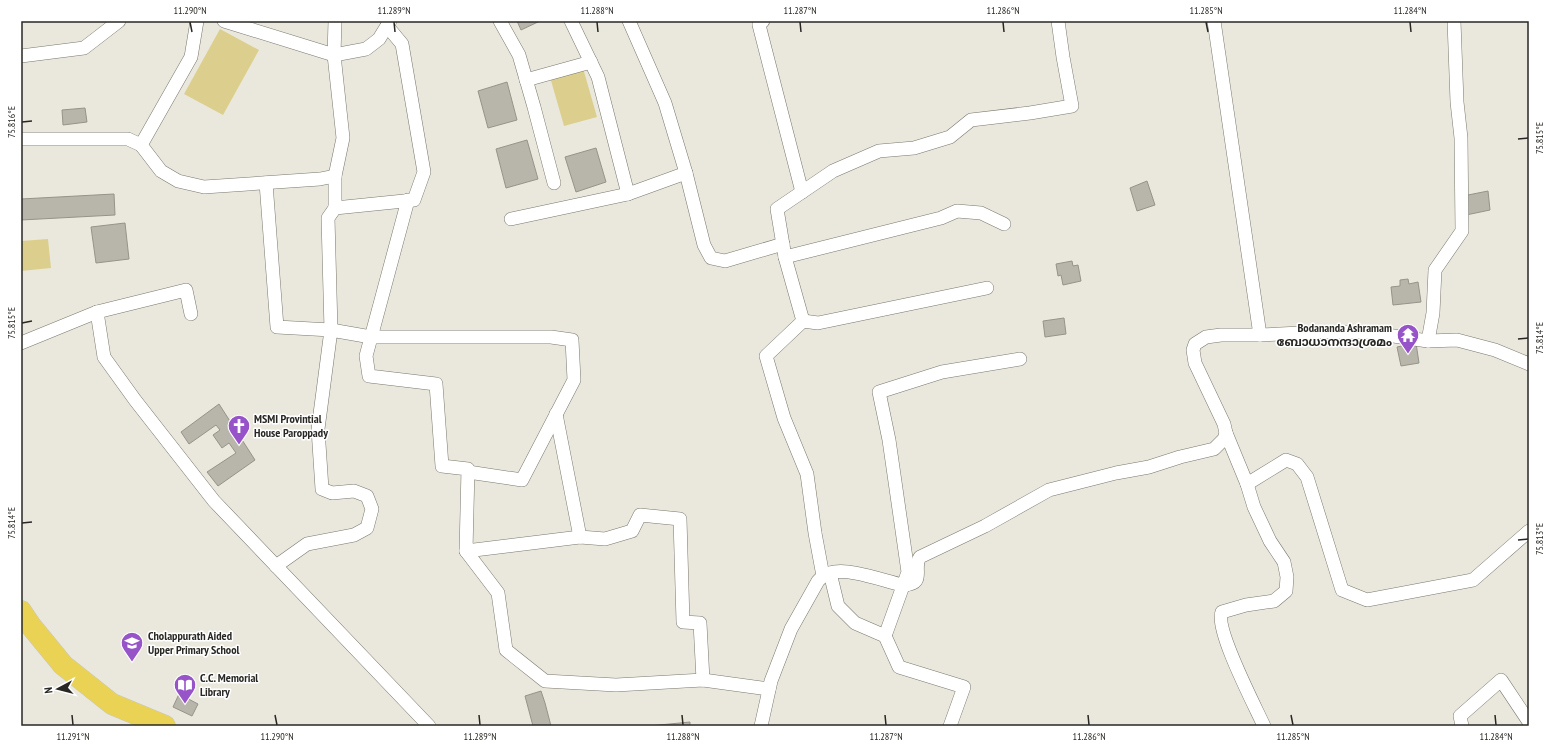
<svg xmlns="http://www.w3.org/2000/svg" width="1550" height="747" font-family="'PT Sans Narrow','Noto Sans Malayalam',sans-serif">
  <style>
    .green { fill: #dccf8d }
    .building { fill: #b8b6ab; stroke: #96948a }
    .lines { fill: none; stroke-linecap: round; stroke-linejoin: round }
    .minor-casing { stroke: #7a786e; stroke-width: 14 }
    .trunk-casing { stroke: #c7c7c6; stroke-width: 22 }
    .minor { stroke: #fff; stroke-width: 13 }
    .trunk { stroke: #ead354; stroke-width: 21 }
    .ticks { fill: none; stroke: #282723; stroke-width: 1.5 }
    .labels { text-anchor: middle; stroke-width: 3; stroke-linejoin: round; paint-order: stroke }
    .poi-label { font-size: 12px; font-weight: bold; fill: #282723; stroke: #fff; text-anchor: start }
    .neatline { fill: none; stroke: #282723; stroke-width: 1.5 }
    .ticks-label { font-size: 10px; text-anchor: middle; fill: #282723 }
  </style>
  <rect width="100%" height="100%" fill="#eae8dd"/>
  <g class="green">
    <polygon points="220,29 259,50 223,115 184,94"/>
    <polygon points="581,61 597,117 564,126 548,70"/>
    <polygon points="48,239 51,268 21,271 21,241"/>
  </g>
  <g class="building">
    <polygon points="517,21 540,21 521,30"/>
    <polygon points="507,82 517,120 488,128 478,91"/>
    <polygon points="85,108 87,122 63,125 62,110"/>
    <polygon points="527,140 538,179 506,188 496,149"/>
    <polygon points="596,148 606,182 576,192 565,157"/>
    <polygon points="1147,181 1155,205 1137,211 1130,188"/>
    <polygon points="1488,191 1490,210 1466,215 1463,196"/>
    <polygon points="114,194 115,215 21,220 21,199"/>
    <polygon points="125,223 129,259 96,263 91,227"/>
    <polygon points="1072,261 1073,266 1078,265 1081,281 1063,285 1061,275 1058,276 1056,264"/>
    <polygon points="1408,279 1409,284 1418,282 1421,302 1393,305 1391,287 1400,286 1400,280"/>
    <polygon points="1064,318 1066,334 1045,337 1043,321"/>
    <polygon points="1416,343 1419,363 1401,366 1397,347"/>
    <polygon points="219,404 255,460 218,486 207,472 236,453 229,443 222,448 213,435 220,430 216,425 189,444 181,432"/>
    <polygon points="541,691 545,703 551,726 533,726 525,696"/>
    <polygon points="179,694 198,704 192,716 173,707"/>
    <polygon points="690,722 690,726 649,726"/>
  </g>
  <g class="lines">
    <g class="minor-casing">
      <g id="minor">
        <polyline points="197,21 191,57 141,145 161,171 178,181 204,187 320,179 335,176"/>
        <polyline points="224,21 334,55 335,21"/>
        <polyline points="500,21 519,55 534,107 554,183"/>
        <polyline points="571,21 598,77 628,194 686,173"/>
        <polyline points="629,21 665,103 686,173 704,245 711,258 725,261 783,244"/>
        <polyline points="763,21 759,25 802,192"/>
        <polyline points="1214,21 1260,335"/>
        <polyline points="21,56 84,48 119,21"/>
        <polyline points="526,80 591,62"/>
        <polyline points="21,139 128,139 141,145"/>
        <polyline points="266,183 277,327 331,330 328,218 335,208 414,200 424,172 402,44 387,26"/>
        <polyline points="408,200 366,356 369,376 436,384 442,466 468,469 466,551 580,537 605,539 632,531 640,515 680,519 683,622 700,623 703,680"/>
        <polyline points="335,208 335,176 343,138 334,55 366,49 379,39 390,21"/>
        <polyline points="511,219 628,194"/>
        <polyline points="785,257 941,218 957,211 981,213 1004,224"/>
        <polyline points="97,312 104,357 135,400 214,501 429,726"/>
        <polyline points="803,321 818,323 987,288"/>
        <polyline points="1428,341 1457,340 1495,350 1529,364"/>
        <polyline points="21,343 97,312 186,290 191,314"/>
        <polyline points="556,414 580,537"/>
        <path d="M1226 433 1247 484 1254 507 1270 541 1284 562 1287 577 1286 591 1274 601 1246 605 1222 612C1214 628 1255 706 1264 726"/>
        <polyline points="1247,484 1286,460 1297,464 1307,477 1342,590 1367,600 1473,580 1529,531"/>
        <polyline points="466,551 498,593 506,650 545,681 616,685 703,680 769,689"/>
        <polyline points="276,566 307,544 354,535 367,528 372,509 367,496 354,491 332,493 322,489 318,429 331,330 371,337 551,337 572,340 574,380 522,480 468,472"/>
        <path d="M830 573C848 567 884 581 903 585 927 584 912 569 920 557L985 526 1049 490 1116 473 1149 467 1180 457 1214 449 1224 439 1226 433 1224 424 1195 363 1193 350 1195 344 1206 337 1221 335H1260L1320 332H1366L1428 341 1433 313 1435 270 1462 231 1461 138 1457 102 1454 21"/>
        <polyline points="823,576 830,573 838,606 855,623 885,636 899,667 964,687 950,726"/>
        <polyline points="885,636 908,572 889,440 879,392 942,372 1020,359"/>
        <polyline points="761,726 771,681 791,629 818,581 823,576 815,533 807,474 784,418 766,356 803,321 785,257 777,209 833,171 879,151 914,148 950,137 971,120 1030,113 1072,106 1063,57 1058,21"/>
        <polyline points="1462,726 1460,716 1501,680 1529,722"/>
      </g>
    </g>
    <g class="trunk-casing">
      <polyline id="trunk" points="21,611 31,626 63,665 112,704 165,726"/>
    </g>
    <use href="#minor" class="minor"/>
    <use href="#trunk" class="trunk"/>
  </g>
  <path class="ticks" d="M190 22 192 32M394 22 395 32M597 22 598 32M800 22 801 32M1003 22 1004 32M1206 22 1208 32M1410 22 1411 32M22 122 32 121M1518 139 1528 138M22 323 32 321M1518 339 1528 338M22 523 32 522M1518 540 1528 539M72 715 73 725M275 715 277 725M479 715 480 725M682 715 683 725M885 715 886 725M1088 715 1089 725M1291 715 1293 725M1495 715 1496 725"/>
  <defs>
    <g id="temple-pin" transform="scale(1.15)"><path d="M0 17L-7.5 6A9.5 9.5 0 1 1 7.5 6Z" fill="#9754c9" stroke="#fff"/><path d="M0-6L5-2H3V0L6.5 2.5H4V6H1.5V3h-3V6H-4V2.5H-6.5L-3 0V-2H-5Z" fill="#fff"/></g>
    <g id="church-pin" transform="scale(1.15)"><path d="M0 17L-7.5 6A9.5 9.5 0 1 1 7.5 6Z" fill="#9754c9" stroke="#fff"/><path d="M-1.2-6h2.4v3.5h3.3v2.4h-3.3V6h-2.4V-.1h-3.3v-2.4h3.3Z" fill="#fff"/></g>
    <g id="school-pin" transform="scale(1.15)"><path d="M0 17L-7.5 6A9.5 9.5 0 1 1 7.5 6Z" fill="#9754c9" stroke="#fff"/><path d="M0-5L7-2L0 1L-7-2ZM-4 1L0 2.5L4 1V4Q0 6-4 4Z" fill="#fff"/></g>
    <g id="library-pin" transform="scale(1.15)"><path d="M0 17L-7.5 6A9.5 9.5 0 1 1 7.5 6Z" fill="#9754c9" stroke="#fff"/><path d="M-6-4Q-3-5.5-.7-3.5V5Q-3 3-6 4ZM6-4Q3-5.5 .7-3.5V5Q3 3 6 4Z" fill="#fff"/></g>
  </defs>
  <g fill-rule="evenodd">
    <use href="#temple-pin" x="1408" y="335"/>
    <use href="#church-pin" x="239" y="426"/>
    <use href="#school-pin" x="132" y="643"/>
    <use href="#library-pin" x="185" y="685"/>
  </g>
  <g class="labels">
    <g class="poi-label">
      <text x="1392" y="332" text-anchor="end">Bodananda Ashramam<tspan x="1392" dy="14">ബോധാനന്ദാശ്രമം</tspan></text>
      <text x="254" y="423">MSMI Provintial<tspan x="254" dy="14">House Paroppady</tspan></text>
      <text x="148" y="640">Cholappurath Aided<tspan x="148" dy="14">Upper Primary School</tspan></text>
      <text x="200" y="682">C.C. Memorial<tspan x="200" dy="14">Library</tspan></text>
    </g>
  </g>
  <rect width="1550" height="747" fill="none" stroke="#ffffff" stroke-width="44"/>
  <g transform="translate(58 689) rotate(263)" stroke="#ffffff" stroke-width="3" paint-order="stroke">
  <path d="M0-3L7 15L0 10L-7 15Z" fill="#282723"/>
  <text y="-6" font-size="11" font-weight="bold" text-anchor="middle" fill="#282723">N</text>
  </g>
  <rect x="22" y="22" width="1506" height="703" class="neatline"/>
  <g class="ticks-label">
    <text x="190" y="14">11.290°N</text>
    <text x="394" y="14">11.289°N</text>
    <text x="597" y="14">11.288°N</text>
    <text x="800" y="14">11.287°N</text>
    <text x="1003" y="14">11.286°N</text>
    <text x="1206" y="14">11.285°N</text>
    <text x="1410" y="14">11.284°N</text>
    <text transform="translate(11 122) rotate(-90)" y="4">75.816°E</text>
    <text transform="translate(1539 138) rotate(-90)" y="4">75.815°E</text>
    <text transform="translate(11 323) rotate(-90)" y="4">75.815°E</text>
    <text transform="translate(1539 338) rotate(-90)" y="4">75.814°E</text>
    <text transform="translate(11 523) rotate(-90)" y="4">75.814°E</text>
    <text transform="translate(1539 539) rotate(-90)" y="4">75.813°E</text>
    <text x="73" y="740">11.291°N</text>
    <text x="277" y="740">11.290°N</text>
    <text x="480" y="740">11.289°N</text>
    <text x="683" y="740">11.288°N</text>
    <text x="886" y="740">11.287°N</text>
    <text x="1089" y="740">11.286°N</text>
    <text x="1293" y="740">11.285°N</text>
    <text x="1496" y="740">11.284°N</text>
  </g>
</svg>
